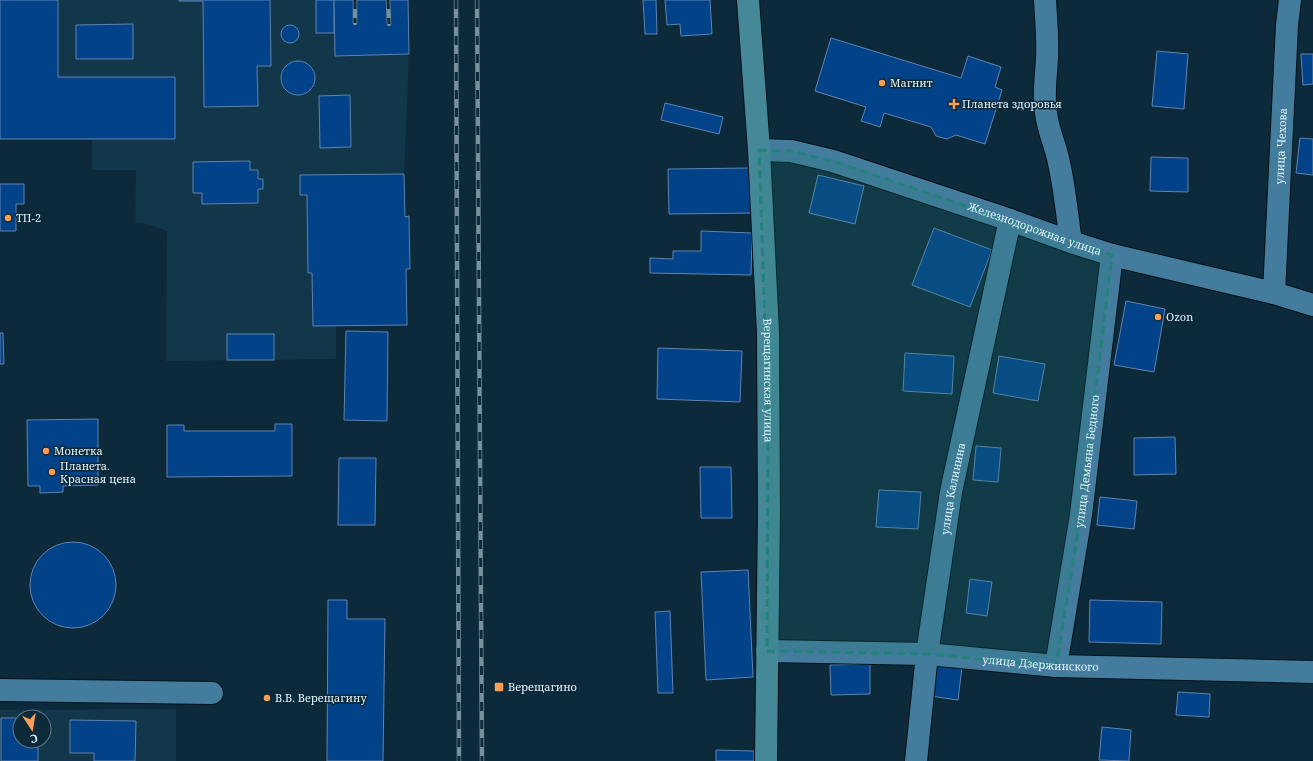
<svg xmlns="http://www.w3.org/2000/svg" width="1313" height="761" font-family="'Noto Serif',serif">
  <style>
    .built { fill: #13374a; fill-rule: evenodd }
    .building { fill: #024288; stroke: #6182af }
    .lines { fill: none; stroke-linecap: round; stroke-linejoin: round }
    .minor-casing { stroke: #02121b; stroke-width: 24 }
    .tertiary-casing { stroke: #02121b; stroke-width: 24 }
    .secondary-casing { stroke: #02121b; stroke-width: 24 }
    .minor { stroke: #437c9c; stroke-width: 22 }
    .tertiary { stroke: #437c9c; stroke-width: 22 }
    .secondary { stroke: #458999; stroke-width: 22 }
    .rail-casing { stroke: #78909d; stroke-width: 4.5 }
    .rail { stroke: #0c2a3a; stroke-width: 3; stroke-dasharray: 9; stroke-linecap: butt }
    .marked { fill: #24827c; fill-opacity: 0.2; stroke: #24827c; stroke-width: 3; stroke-dasharray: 8 5; stroke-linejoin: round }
    .poi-dot { fill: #fc9d54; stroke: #0c2a3a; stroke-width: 1.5 }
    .labels { text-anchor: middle; stroke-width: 3; stroke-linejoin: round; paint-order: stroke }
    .poi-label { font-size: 11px; fill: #e2f3fe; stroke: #0c2a3a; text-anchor: start }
    .street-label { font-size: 11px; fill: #e2f3fe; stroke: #0c2a3a }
  </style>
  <rect width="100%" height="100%" fill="#0c2a3a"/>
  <g class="built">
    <polygon points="0,0 408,0 409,54 404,174 405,216 409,216 410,269 406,270 407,325 336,326 336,359 166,361 167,231 147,224 135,223 136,170 92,170 92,139 0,139"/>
    <path d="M176 709V761H0V710ZM20 717H44V741H20Z"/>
  </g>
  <g class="building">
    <polygon points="0,0 58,0 58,77 175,77 175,139 0,139"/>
    <polygon points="179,0 270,0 271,66 257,66 258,106 204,107 203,1 179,1"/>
    <rect x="316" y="0" width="18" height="33"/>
    <polygon points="334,0 408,0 409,54 335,56"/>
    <polygon points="643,0 656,0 657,34 645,34"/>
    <polygon points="665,0 710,0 712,34 681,36 680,24 667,25"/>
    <polygon points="133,24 133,59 76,59 76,25"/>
    <circle cx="290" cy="34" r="9"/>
    <polygon points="831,38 961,78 968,56 1001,67 995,87 1002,90 985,144 956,135 947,139 936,136 931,127 884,113 880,127 871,124 861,121 866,107 815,91"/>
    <polygon points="1157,51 1188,54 1184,109 1152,106"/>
    <polygon points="1301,54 1313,54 1313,84 1303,85"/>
    <circle cx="298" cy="78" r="17"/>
    <polygon points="350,95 351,147 320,148 319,96"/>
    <polygon points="665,103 723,117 719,134 661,120"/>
    <polygon points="1300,138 1313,139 1313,175 1296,173"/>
    <polygon points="1151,157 1188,158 1188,192 1150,191"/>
    <polygon points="250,161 250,170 258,170 258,179 263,179 263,189 258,189 258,203 202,204 202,193 193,193 193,162"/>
    <polygon points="751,168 751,213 669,214 668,169"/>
    <polygon points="404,174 405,217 409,216 410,269 406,269 407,325 313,326 312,273 308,273 307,195 300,195 300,175"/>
    <polygon points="818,175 864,186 855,224 809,213"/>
    <polygon points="0,184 24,184 24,204 16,204 16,231 0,231"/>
    <polygon points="934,228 992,250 970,307 912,285"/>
    <polygon points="701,231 752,233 751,275 650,273 650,258 673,259 673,251 701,251"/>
    <polygon points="1126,301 1165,309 1154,372 1114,365"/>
    <polygon points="346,331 388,332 387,421 344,420"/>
    <polygon points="0,333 3,333 4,364 0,364"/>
    <rect x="227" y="334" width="47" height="26"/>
    <polygon points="658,348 742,351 740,402 657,399"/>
    <polygon points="905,353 954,356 952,394 903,391"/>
    <polygon points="999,356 1045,364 1038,401 993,393"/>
    <polygon points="98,419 98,485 63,486 63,492 40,493 40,486 28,486 27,420"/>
    <polygon points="275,424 292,424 292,476 167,477 167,425 184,425 184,431 275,431"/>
    <polygon points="1175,437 1176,474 1134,475 1134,438"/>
    <polygon points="976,446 1001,448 998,482 973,480"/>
    <polygon points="339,458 376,458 375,525 338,525"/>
    <polygon points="700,467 731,467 732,518 701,518"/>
    <polygon points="879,490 921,492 918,529 876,527"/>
    <polygon points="1100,497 1137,501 1134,529 1097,525"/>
    <circle cx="73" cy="585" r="43"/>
    <polygon points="748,570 753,677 706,680 701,572"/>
    <polygon points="970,579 992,582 987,616 966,613"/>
    <polygon points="328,600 347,600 347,619 385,619 383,761 327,761"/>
    <polygon points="1090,600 1162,602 1161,644 1089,642"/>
    <polygon points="670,611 673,693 658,693 655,612"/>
    <polygon points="870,664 870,694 831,695 830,665"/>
    <polygon points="934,664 962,667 958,700 930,696"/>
    <polygon points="1178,692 1210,694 1209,717 1176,715"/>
    <polygon points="1,718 20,718 20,741 38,741 38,761 1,761"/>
    <polygon points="70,720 136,721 135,761 94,761 94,753 70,753"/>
    <polygon points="1102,727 1131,730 1129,761 1099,760"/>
    <polygon points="716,750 754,751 754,761 716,761"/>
  </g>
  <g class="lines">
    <g class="minor-casing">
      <g id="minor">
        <path d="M1045 0C1046 19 1048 39 1047 58 1046 77 1043 95 1046 113 1048 131 1056 146 1059 163 1065 189 1067 216 1071 242"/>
        <path id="s1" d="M1274 293 1287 25 1290 0"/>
        <path id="s2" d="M767 651 927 654 1056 666 1313 672"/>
        <path id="s3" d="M1056 666 1081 515 1112 255"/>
        <path id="s4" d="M916 761 927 654 951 492 1010 220"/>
      </g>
    </g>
    <g class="tertiary-casing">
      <g id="tertiary">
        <path id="s5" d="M759 150 791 151 833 161 1010 220 1071 242 1112 255 1274 293 1313 305"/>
        <polyline points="0,690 212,693"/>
      </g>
    </g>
    <g class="secondary-casing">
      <g id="secondary">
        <path id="s6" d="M748 0 759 150 768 333 769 513 766 761"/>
      </g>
    </g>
    <use href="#minor" class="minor"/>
    <use href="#tertiary" class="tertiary"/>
    <use href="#secondary" class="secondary"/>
    <g class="rail-casing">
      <g id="rail">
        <polyline points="355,0 355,23"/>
        <polyline points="388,0 389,24"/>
        <polyline points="456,0 459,761"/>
        <polyline points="477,0 482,761"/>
      </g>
    </g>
    <use href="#rail" class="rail"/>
  </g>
  <path class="marked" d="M759 150 791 151 833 161 1112 255 1081 515 1056 666 927 654 767 651 768 417Z"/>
  <g class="poi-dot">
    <circle cx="882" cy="83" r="4"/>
    <path d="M952 98h4v4h4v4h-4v4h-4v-4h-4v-4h4z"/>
    <circle cx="8" cy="218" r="4"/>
    <circle cx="1158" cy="317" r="4"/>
    <circle cx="46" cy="451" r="4"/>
    <circle cx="52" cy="472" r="4"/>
    <rect x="494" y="682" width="10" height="10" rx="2"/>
    <circle cx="267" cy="698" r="4"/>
  </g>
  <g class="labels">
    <g class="poi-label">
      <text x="890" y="87">Магнит</text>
      <text x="962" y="108">Планета здоровья</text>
      <text x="16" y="222">ТП-2</text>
      <text x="1166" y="321">Ozon</text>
      <text x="54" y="455">Монетка</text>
      <text x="60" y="470">Планета.<tspan x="60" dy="13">Красная цена</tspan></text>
      <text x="508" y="691">Верещагино</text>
      <text x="275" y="702">В.В. Верещагину</text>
    </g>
    <g class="street-label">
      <text dy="4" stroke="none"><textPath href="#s1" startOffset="147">улица Чехова</textPath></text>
      <text dy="4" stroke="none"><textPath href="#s5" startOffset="288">Железнодорожная улица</textPath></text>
      <text dy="4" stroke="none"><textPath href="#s6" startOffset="381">Верещагинская улица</textPath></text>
      <text dy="4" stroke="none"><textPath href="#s3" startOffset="207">улица Демьяна Бедного</textPath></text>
      <text dy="4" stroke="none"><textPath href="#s4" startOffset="275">улица Калинина</textPath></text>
      <text dy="4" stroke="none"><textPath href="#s2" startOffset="274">улица Дзержинского</textPath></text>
    </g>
  </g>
  <g transform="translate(32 729) rotate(168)"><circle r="19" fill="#0c2a3a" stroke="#627a88"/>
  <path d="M0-3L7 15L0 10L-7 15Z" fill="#fc9d54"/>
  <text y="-6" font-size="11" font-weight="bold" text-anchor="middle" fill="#e2f3fe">С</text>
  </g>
</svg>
